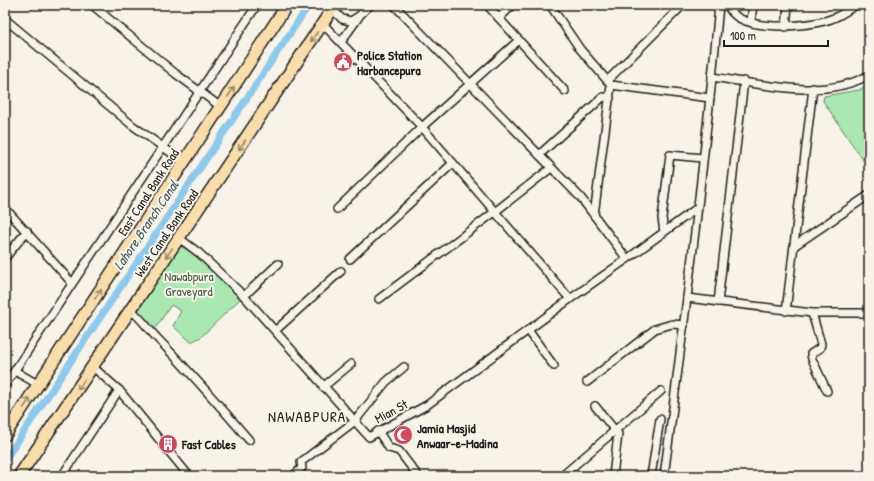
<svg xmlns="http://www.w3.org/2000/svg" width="874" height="481" font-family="'Patrick Hand',sans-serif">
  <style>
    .green { fill: #a9e9b1; stroke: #628266 }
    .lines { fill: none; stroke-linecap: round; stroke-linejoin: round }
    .canal { stroke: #8cc9ec; stroke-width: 7 }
    .minor-casing { stroke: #1c1c1c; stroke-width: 10 }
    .highway-casing { stroke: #1c1c1c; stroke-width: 14 }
    .minor { stroke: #f7f3e8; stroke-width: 7 }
    .highway { stroke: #f9deab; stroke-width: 11 }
    .oneway { stroke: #96876b }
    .labels { text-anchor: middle; stroke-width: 4; stroke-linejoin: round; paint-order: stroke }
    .poi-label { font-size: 13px; font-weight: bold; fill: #1c1c1c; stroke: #f7f3e8; text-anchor: start }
    .street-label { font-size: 13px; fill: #1c1c1c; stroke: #f7f3e8 }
    .park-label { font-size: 13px; fill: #465a49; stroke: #f7f3e8 }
    .water-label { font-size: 14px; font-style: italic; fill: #435965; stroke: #f7f3e8 }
    .quarter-label { font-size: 15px; letter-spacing: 1px; fill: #1c1c1c; stroke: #f7f3e8 }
  </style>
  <rect width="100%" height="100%" fill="#f7f3e8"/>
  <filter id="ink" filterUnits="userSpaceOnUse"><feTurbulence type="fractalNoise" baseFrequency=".025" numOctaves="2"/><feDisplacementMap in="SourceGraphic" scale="8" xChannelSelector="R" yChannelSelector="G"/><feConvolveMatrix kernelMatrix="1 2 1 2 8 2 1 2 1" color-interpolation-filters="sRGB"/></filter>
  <g filter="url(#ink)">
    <g class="green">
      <polygon points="869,84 869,169 823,101 824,96 859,90"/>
      <polygon points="180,246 198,254 241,298 201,337 191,342 173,326 181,311 171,305 155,329 138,311"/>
    </g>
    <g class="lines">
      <polyline class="canal" points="5,460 309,5"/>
      <g class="minor-casing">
        <g id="minor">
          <polyline points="92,5 176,74 221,107"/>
          <polyline points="394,5 581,198 627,259 697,208"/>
          <polyline points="487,5 565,91"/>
          <polyline points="550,5 580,49 611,85 710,98"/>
          <path d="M728 5C737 34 809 27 831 19 840 16 848 10 856 5"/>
          <polyline points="332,9 342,19 351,21 359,16 370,5"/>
          <polyline points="499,18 513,5"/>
          <polyline points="5,19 132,125 184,162"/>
          <polyline points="751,21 753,5"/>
          <polyline points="323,24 422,127 570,299"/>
          <polyline points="786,27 788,5"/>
          <polyline points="341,42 358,18"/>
          <path d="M712 77C762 84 823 101 869 75"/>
          <polyline points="608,80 683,5"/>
          <polyline points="539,155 603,97 610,98"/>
          <polyline points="5,208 72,283"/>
          <polyline points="337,209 422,127 519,40"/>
          <polyline points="594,215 611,85"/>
          <polyline points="664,232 662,218 670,155 703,158"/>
          <polyline points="179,238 199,253 244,296 369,437 427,405 570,299 627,259"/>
          <polyline points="794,246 869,195"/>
          <polyline points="5,258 27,231"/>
          <polyline points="350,259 453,163"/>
          <polyline points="244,296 278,264"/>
          <polyline points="687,298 812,313 869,313"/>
          <polyline points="379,299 496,211 551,168"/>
          <polyline points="718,302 744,81"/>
          <path d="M131 310C142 319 149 330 158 339 190 372 220 406 249 440"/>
          <polyline points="786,311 813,88"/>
          <polyline points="812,313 821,344 820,348 811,354 812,359 827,391"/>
          <polyline points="276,330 341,271"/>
          <polyline points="528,330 554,366"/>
          <polyline points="93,367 119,390 189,476"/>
          <polyline points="15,371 39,385"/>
          <polyline points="587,382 655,329 672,324 684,325"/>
          <polyline points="5,385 257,5"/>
          <polyline points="323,387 351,364"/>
          <polyline points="595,406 618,434 613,476"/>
          <polyline points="378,431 389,448 399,451 418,476"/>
          <polyline points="62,476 119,390"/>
          <polyline points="293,476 302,468 301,462 355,421 386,382 404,367"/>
          <polyline points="562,476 661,391"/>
          <polyline points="651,476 660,419"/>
          <path d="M664 476C685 319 705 162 719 5"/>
        </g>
      </g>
      <g class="highway-casing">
        <g id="highway">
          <polyline points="5,435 287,5"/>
          <polyline points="19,476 335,5"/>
        </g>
      </g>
      <use href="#minor" class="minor"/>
      <use href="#highway" class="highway"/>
    </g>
    <defs><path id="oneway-shaft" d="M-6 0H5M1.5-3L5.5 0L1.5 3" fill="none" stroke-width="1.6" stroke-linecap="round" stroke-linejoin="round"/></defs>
    <g class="oneway">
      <use href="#oneway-shaft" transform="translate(314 37) rotate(123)"/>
      <use href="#oneway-shaft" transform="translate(231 92) rotate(-57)"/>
      <use href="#oneway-shaft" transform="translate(242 145) rotate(124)"/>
      <use href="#oneway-shaft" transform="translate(169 253) rotate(124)"/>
      <use href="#oneway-shaft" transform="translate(98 294) rotate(-57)"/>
      <use href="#oneway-shaft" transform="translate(81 385) rotate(124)"/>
      <use href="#oneway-shaft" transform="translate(27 403) rotate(-56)"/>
    </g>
  </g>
  <defs>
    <g id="civic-disc" transform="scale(1)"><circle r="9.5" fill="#d1495b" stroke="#f7f3e8"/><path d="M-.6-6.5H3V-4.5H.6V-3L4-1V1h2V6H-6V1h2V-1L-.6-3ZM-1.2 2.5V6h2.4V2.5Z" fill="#fff"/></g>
    <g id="mosque-disc" transform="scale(1)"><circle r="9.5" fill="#d1495b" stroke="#f7f3e8"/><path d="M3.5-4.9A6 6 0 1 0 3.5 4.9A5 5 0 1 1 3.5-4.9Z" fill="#fff"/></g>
    <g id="building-disc" transform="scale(1)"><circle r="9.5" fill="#d1495b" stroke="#f7f3e8"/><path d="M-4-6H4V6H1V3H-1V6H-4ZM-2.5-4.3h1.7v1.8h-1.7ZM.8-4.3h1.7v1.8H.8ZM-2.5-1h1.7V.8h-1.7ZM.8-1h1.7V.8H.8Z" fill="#fff"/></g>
  </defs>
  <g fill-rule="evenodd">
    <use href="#civic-disc" x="343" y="62"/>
    <use href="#mosque-disc" x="403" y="435"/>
    <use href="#building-disc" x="168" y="444"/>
  </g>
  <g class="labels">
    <g class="poi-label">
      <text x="357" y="60">Police Station<tspan x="357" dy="15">Harbancepura</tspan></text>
      <text x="417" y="433">Jamia Masjid<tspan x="417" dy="15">Anwaar-e-Madina</tspan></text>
      <text x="182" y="449">Fast Cables</text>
    </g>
    <g class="street-label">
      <text transform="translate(148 192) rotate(-57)" y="5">East Canal Bank Road</text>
      <text transform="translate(166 233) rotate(-56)" y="5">West Canal Bank Road</text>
      <text transform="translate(391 411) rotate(-28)" y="5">Mian St</text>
    </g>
    <g class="park-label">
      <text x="189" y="281">Nawabpura<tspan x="189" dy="15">Graveyard</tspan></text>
    </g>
    <g class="water-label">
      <text transform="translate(146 225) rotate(-56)" y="5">Lahore Branch Canal</text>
    </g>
    <g class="quarter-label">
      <text x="307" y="422">NAWABPURA</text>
    </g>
  </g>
  <rect width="874" height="481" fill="none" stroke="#f7f3e8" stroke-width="20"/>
  <rect x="10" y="10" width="854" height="461" fill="none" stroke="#1c1c1c" stroke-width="1.5" filter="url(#ink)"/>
  <path d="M724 40v6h104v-6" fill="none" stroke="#1c1c1c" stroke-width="2"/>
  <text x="730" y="40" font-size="12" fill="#1c1c1c" stroke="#f7f3e8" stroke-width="3" paint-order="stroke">100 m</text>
</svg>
